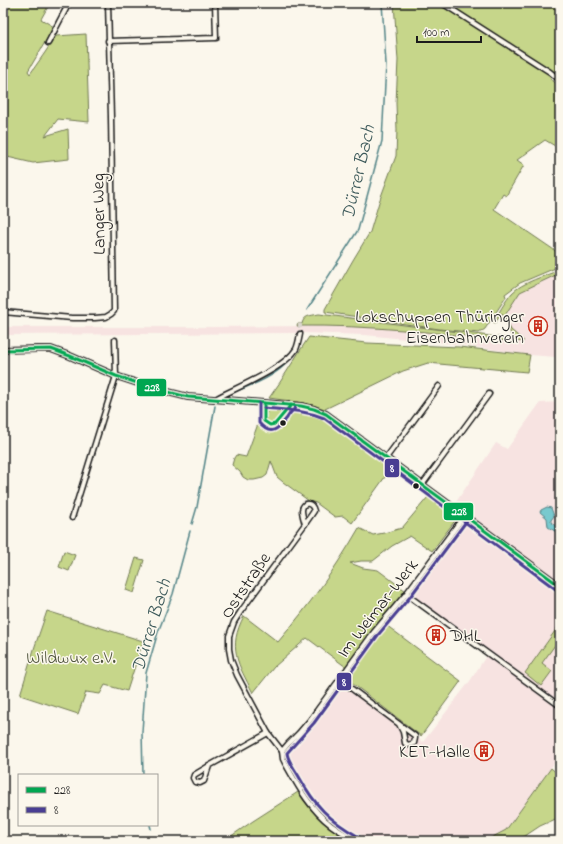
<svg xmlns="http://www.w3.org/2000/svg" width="563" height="844" font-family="'Indie Flower',sans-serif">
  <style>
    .built { fill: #f7e3e1 }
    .green { fill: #c6d68a; stroke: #717953 }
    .water { fill: #78c9ce; stroke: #538487 }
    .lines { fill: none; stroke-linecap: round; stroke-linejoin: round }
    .stream { stroke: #538487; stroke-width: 1.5 }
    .minor-tunnel { stroke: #dad6cd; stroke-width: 4; stroke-dasharray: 4 2; stroke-linecap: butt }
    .minor-casing { stroke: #1c1c1c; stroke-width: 7 }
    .tertiary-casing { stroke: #1c1c1c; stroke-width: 8 }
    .minor { stroke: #fbf7ec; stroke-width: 4 }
    .tertiary { stroke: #fbf7ec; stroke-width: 5 }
    .bus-1-casing { stroke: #fbf7ec; stroke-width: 6 }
    .bus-2-casing { stroke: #fbf7ec; stroke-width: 6 }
    .bus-1 { stroke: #00a651; stroke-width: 3 }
    .bus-2 { stroke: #493e92; stroke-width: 3 }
    .bus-dot { fill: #1c1c1c; stroke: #fbf7ec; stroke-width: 1.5 }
    .labels { text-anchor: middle; stroke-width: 3; stroke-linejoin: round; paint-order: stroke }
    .street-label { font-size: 18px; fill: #1c1c1c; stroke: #fbf7ec }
    .poi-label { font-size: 18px; fill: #1c1c1c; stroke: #fbf7ec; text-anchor: end }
    .park-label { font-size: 18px; fill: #4f543d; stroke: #fbf7ec }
    .water-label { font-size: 19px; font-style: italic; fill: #3c595a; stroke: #fbf7ec }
    .line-badge { stroke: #fbf7ec; stroke-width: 1.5 }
    .badge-label { font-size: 11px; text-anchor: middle; font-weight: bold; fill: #fff }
  </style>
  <rect width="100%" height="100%" fill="#fbf7ec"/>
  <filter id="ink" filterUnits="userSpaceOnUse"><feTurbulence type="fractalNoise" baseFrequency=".025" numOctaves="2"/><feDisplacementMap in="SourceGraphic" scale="8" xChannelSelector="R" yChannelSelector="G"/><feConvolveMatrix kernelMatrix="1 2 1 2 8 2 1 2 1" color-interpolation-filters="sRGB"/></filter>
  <g filter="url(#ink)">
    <g class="built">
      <polygon points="560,271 560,358 556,357 530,355 455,344 365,335 302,333 3,335 3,327 208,327 317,326 373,327 424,331 515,342 502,313 519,289"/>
      <polygon points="560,402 560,769 556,765 555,762 506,830 485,841 366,841 346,830 324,813 320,809 305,790 287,758 287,749 308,732 343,687 423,742 470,681 488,653 406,594 464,516 454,505 496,443 507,449 540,403"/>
    </g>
    <g class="green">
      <polygon points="3,3 50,3 41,19 54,27 28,71 30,74 44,54 56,36 86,34 89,122 58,119 45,136 68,129 69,159 33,163 3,156"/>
      <polygon points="394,3 560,3 560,71 550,79 560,86 560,149 545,140 517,160 524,165 506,196 503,194 494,209 560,254 560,266 520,283 505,294 506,297 485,329 479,333 439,329 325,312 325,309 353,260 370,232 379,202 396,156 397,130 396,103 398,60"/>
      <path d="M560 270V273L520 292 507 312 505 317 511 330 524 341 515 342C443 333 370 325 297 326L298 324H302C304 315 310 316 319 314L513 339 502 313 495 323 493 322C499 313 505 301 512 293 521 283 547 275 560 270Z"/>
      <path d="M309 337 367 343 459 347 530 355 527 372 428 363 403 371 325 409 305 403 269 398C284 378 295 357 309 337Z"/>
      <path d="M273 408 285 409C280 414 277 422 270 423L266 420C264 414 268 411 273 408Z"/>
      <polygon points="297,410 315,414 389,466 390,470 352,523 343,516 335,517 316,503 309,501 283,482 277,477 271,461 267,475 263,478 254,480 248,480 243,477 240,472 232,465 234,458 236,455 246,457 259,421 267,430 279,427"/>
      <path d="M428 497 457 518 432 551 410 536 392 546 373 561H361L350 563 363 568 378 570 406 591 346 667 307 638 274 667 253 693C238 664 227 648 244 616L278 642C308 607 336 568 359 528L373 535 384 533 402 528Z"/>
      <polygon points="64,551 75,555 69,571 59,567"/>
      <polygon points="136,558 144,560 134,593 126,590"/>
      <polygon points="47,611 143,641 127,691 105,685 100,694 86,692 78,714 20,695 35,646"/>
      <polygon points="560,624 560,638 542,663 552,671 541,686 525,673"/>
      <polygon points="386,625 461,681 421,736 348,680"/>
      <polygon points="551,768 560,776 560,817 540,826 525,836 515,841 485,841 506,830"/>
      <path d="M298 792C311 813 330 829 352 841H224L253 821Z"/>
    </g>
    <polygon class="water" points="547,507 551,508 554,516 551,520 551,522 558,528 560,526 560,534 548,527 547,518 540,512 541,510"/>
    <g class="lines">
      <g class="stream">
        <polyline points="307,310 358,230 382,141 386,64 382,3"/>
        <path d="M227 395C249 386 275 378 290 359"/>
        <polyline points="192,524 197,507 215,406"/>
        <polyline points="143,775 142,732 146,673 158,632 173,594 190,531"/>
        <polyline points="150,825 151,829"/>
      </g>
      <polyline class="minor-tunnel" points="300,334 300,324"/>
      <g class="minor-casing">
        <g id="minor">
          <polyline points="442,3 550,72 560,80"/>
          <polyline points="108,41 216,38 215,3"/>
          <polyline points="48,43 69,3"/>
          <polyline points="3,312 72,318 95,318 106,317 111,314 114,311 111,117 108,3"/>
          <path d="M216 399 217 398C238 387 285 368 296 349 298 345 299 339 300 334"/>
          <polyline points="386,458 439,386"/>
          <polyline points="422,485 489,394"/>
          <polyline points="72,518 116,376 115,340"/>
          <polyline points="406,594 560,706"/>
          <polyline points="340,680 415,736 415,738 414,743 408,745 405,743 403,732 399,724"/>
          <path d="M282 751 268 733 237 675 231 660 229 649V636L234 622 241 611 305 524 314 511C312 502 303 501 302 510 302 515 304 520 305 524"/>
          <polyline points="209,766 194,775 193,778 195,782 200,783 204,781 209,766 268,733"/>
          <path d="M357 841C348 836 339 831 331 825 310 809 298 786 285 763L283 759 282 751 288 744 299 733 310 720 374 632 406 594 464 516"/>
          <polyline points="556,841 560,839"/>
        </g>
      </g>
      <g class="tertiary-casing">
        <polyline id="tertiary" points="3,350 38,349 51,349 70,356 116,376 156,389 188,397 301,406 314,409 326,414 560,586"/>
      </g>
      <use href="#minor" class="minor"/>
      <use href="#tertiary" class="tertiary"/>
      <g class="bus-1-casing">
        <g id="bus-1">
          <polyline points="3,350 51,349 70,356 116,376 156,389 188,397 301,406 314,409 326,414 560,586"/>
          <polyline points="264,403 264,421 270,425 275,424 291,405"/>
        </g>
      </g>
      <g class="bus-2-casing">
        <g id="bus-2">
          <path d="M259 403V423C271 437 278 429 287 418 289 414 292 411 295 408"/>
          <path d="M264 408C285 410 304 410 324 418L557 590"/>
          <path d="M359 837C329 820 315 806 298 775 294 768 288 761 287 753L314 723 378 635 410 597 468 519"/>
        </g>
      </g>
      <use href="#bus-1" class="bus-1"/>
      <use href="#bus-2" class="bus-2"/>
    </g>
  </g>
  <defs>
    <g id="building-ring" transform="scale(1)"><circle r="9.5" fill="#fbf7ec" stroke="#c8321e" stroke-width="1.5"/><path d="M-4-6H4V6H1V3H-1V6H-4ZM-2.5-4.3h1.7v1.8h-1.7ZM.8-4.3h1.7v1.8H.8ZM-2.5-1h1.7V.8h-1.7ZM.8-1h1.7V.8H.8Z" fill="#c8321e"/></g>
  </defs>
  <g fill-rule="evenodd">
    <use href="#building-ring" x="538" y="326"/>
    <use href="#building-ring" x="436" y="635"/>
    <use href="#building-ring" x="484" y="751"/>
  </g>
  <g class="bus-dot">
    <circle cx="283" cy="423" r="3.5"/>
    <circle cx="416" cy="486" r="3.5"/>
  </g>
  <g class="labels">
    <g class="street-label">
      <text transform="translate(98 214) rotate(-91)" y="6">Langer Weg</text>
      <text transform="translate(245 585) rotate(-56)" y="6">Oststraße</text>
      <text transform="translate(377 608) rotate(-52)" y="6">Im Weimar-Werk</text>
    </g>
    <g class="poi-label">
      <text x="524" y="322">Lokschuppen Thüringer<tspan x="524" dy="21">Eisenbahnverein</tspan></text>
      <text x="450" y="641" text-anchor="start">DHL</text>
      <text x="470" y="757">KET-Halle</text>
    </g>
    <g class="park-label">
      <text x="71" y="663">Wildwux e.V.</text>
    </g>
    <g class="water-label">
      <text transform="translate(357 172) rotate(-77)" y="7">Dürrer Bach</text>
      <text transform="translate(150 625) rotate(-73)" y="7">Dürrer Bach</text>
    </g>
  </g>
  <g class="line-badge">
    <rect x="136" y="378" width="31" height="19" rx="4" fill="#00a651"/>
    <rect x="384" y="458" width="16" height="20" rx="4" fill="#493e92"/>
    <rect x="443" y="502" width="31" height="19" rx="4" fill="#00a651"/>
    <rect x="336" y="672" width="16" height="19" rx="4" fill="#493e92"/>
  </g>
  <g class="badge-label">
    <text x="152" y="391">228</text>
    <text x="392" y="472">8</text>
    <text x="459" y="515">228</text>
    <text x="344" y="686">8</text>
  </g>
  <rect width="563" height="844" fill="none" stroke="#fbf7ec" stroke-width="16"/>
  <rect x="8" y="8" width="547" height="828" fill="none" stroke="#1c1c1c" stroke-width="1.5" filter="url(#ink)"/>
  <rect x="18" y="774" width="140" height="52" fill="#fbf7ec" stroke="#a29f99"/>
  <rect x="26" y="787" width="20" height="6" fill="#00a651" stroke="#a29f99"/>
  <text x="54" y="794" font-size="12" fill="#1c1c1c">228</text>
  <rect x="26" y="807" width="20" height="6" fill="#493e92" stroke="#a29f99"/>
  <text x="54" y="814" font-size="12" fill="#1c1c1c">8</text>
  <path d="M417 36v6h64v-6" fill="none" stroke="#1c1c1c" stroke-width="2"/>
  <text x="423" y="36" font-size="12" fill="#1c1c1c" stroke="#fbf7ec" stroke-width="3" paint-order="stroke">100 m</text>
</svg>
